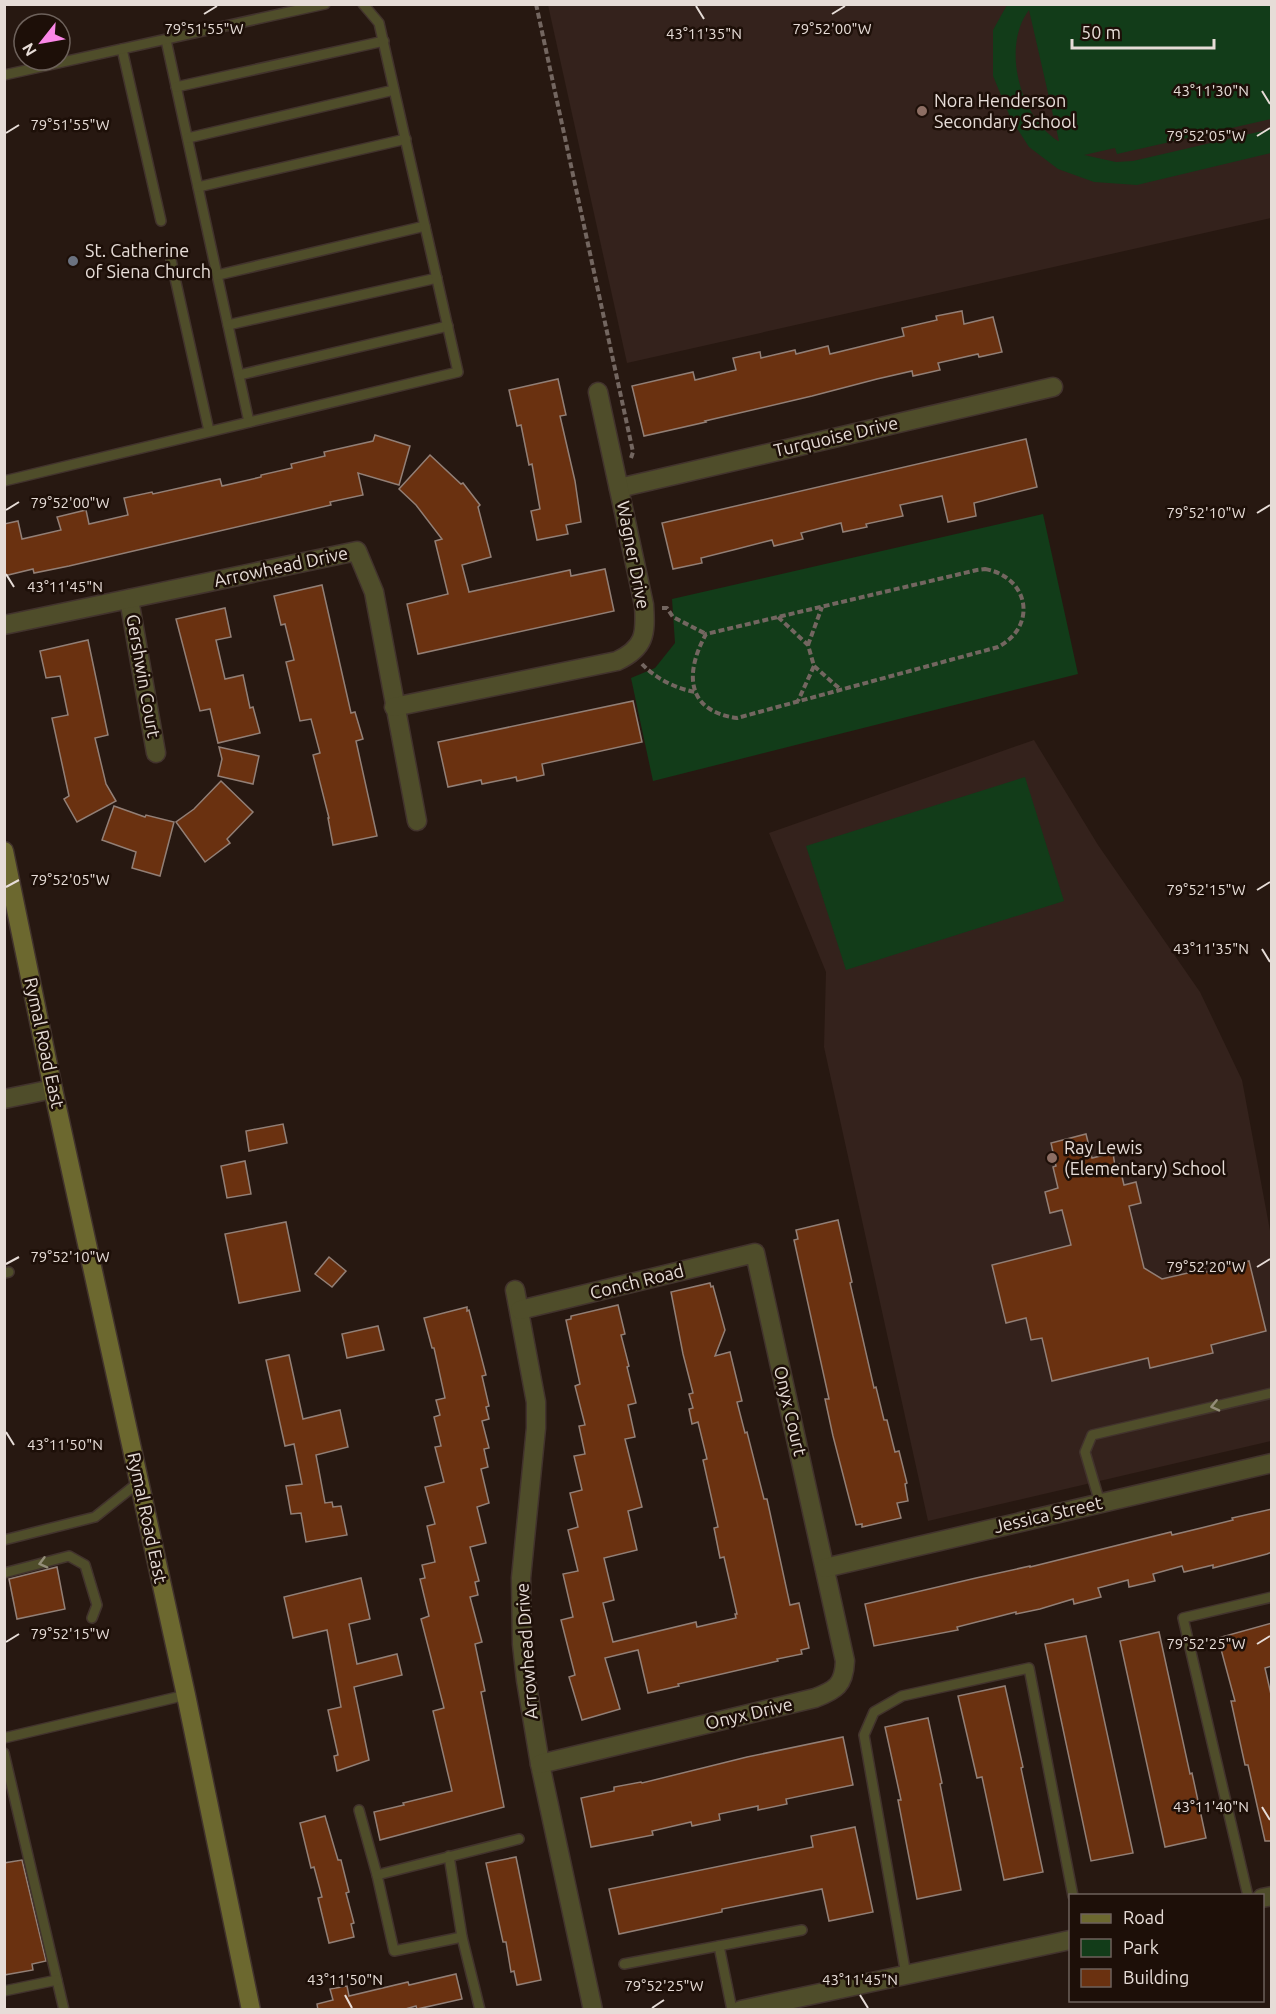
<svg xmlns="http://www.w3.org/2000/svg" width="1276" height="2014" font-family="Ubuntu,sans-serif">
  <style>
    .education { fill: #34221c }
    .green { fill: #123c19; fill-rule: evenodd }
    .building { fill: #6a3110; stroke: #927f76; stroke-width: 1.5 }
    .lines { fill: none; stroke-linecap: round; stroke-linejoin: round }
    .service-casing { stroke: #42332d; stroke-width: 12 }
    .minor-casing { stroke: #42332d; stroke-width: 21 }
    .tertiary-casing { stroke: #42332d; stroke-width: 21 }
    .secondary-casing { stroke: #42332d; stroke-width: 21 }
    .path { stroke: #736660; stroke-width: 4; stroke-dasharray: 6 3; stroke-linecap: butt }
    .service { stroke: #4f4d2a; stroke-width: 9 }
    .minor { stroke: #4f4d2a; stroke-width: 18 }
    .tertiary { stroke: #4f4d2a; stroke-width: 18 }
    .secondary { stroke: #6c682f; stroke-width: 18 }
    .oneway { stroke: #938d78 }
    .ticks { fill: none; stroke: #e6dcd7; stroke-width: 2 }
    .education-dot { fill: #8d6e63; stroke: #1d0f08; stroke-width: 2 }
    .worship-dot { fill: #6b7280; stroke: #1d0f08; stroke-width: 2 }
    .labels { text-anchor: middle; stroke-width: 5; stroke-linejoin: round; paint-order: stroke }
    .poi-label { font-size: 18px; fill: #e6dcd7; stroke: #1d0f08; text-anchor: start }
    .street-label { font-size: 18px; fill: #e6dcd7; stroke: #1d0f08 }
    .ticks-label { font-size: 15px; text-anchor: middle; fill: #e6dcd7; stroke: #1d0f08; stroke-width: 5; stroke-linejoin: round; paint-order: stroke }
  </style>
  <rect width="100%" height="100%" fill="#271811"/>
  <g class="education">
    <polygon points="548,5 1271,5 1271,218 627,363"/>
    <polygon points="1034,740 1098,845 1200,992 1242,1080 1271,1236 1271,1441 928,1521 824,1047 826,972 769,833"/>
  </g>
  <g class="green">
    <path d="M1007 5H1271V119L1117 154 1115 148 1084 155 1116 162 1133 161 1271 129V153L1137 185 1094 182 1058 169 1029 147 1011 119 993 76V30ZM1029 10 1059 141H1058C1020 117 1001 47 1029 10Z"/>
    <polygon points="1043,514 1078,674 653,781 631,678 655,668 675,643 672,599"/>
    <polygon points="1025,777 1064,901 846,970 806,846"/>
  </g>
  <g class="building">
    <polygon points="962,311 964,324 993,317 1002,352 979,357 978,354 938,363 940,370 913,376 912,371 877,379 812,396 705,421 706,422 644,436 632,386 693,372 695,380 736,370 733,358 760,352 761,358 795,350 796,354 828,346 830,354 904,336 902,328 937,320 936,316"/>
    <polygon points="558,379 566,415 560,416 575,481 581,522 566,525 568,534 537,540 531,511 540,509 532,464 529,465 521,425 517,426 509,390"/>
    <polygon points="375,435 410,446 399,485 358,473 363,495 330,502 331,505 69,566 34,573 33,569 4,576 4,524 18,521 22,539 61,530 57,517 86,510 89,524 128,515 124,498 152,492 153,494 220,479 222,486 261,477 261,475 292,468 291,464 325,456 324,452 373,441"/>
    <polygon points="1026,439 1037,487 974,503 976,516 948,522 942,496 900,505 903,516 866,524 867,527 843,532 841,523 801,533 803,539 774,546 772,540 733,550 701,558 702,563 673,569 662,523"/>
    <polygon points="430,455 461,484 463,483 480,505 478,507 491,557 462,565 469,592 570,570 571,576 605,569 614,611 418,654 407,604 448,594 435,541 442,539 416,505 399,489"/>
    <polygon points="322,585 351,713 355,712 363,739 356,741 377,836 333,845 328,818 329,818 313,755 320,753 311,719 300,721 286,662 294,660 285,624 281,625 274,596"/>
    <polygon points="225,608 231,637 216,640 225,679 243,675 250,708 253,707 260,733 218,743 210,709 200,711 176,619"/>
    <polygon points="88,640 108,735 95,738 106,784 116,801 77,822 64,799 69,796 52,718 68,715 60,676 46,678 40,651"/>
    <polygon points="633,701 642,742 542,764 544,775 517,781 516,777 482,784 481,780 448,787 438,742"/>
    <polygon points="219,747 259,756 253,784 218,776 222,759"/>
    <polygon points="221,781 253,812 227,839 230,843 205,862 176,822 194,809"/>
    <polygon points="114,806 145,817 146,815 174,822 160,876 132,868 136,852 102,840"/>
    <polygon points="283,1124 287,1143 249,1151 246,1131"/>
    <polygon points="1086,1134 1092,1158 1113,1153 1115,1166 1119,1164 1124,1185 1136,1182 1141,1203 1129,1206 1144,1268 1162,1279 1205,1269 1206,1272 1249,1261 1266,1331 1211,1345 1213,1353 1150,1368 1148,1358 1052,1381 1042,1338 1031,1340 1026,1318 1006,1323 992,1265 1071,1245 1062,1210 1050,1213 1045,1192 1058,1188 1053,1167 1056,1166 1051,1143"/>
    <polygon points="245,1161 251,1194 227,1198 221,1166"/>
    <polygon points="838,1220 852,1282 850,1283 874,1388 876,1387 884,1420 887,1420 895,1452 899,1451 907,1483 905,1484 908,1501 897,1503 901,1518 862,1527 862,1524 856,1525 833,1436 825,1399 829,1399 794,1240 798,1239 796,1230"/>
    <polygon points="286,1222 300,1291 239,1303 225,1234"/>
    <polygon points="329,1257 346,1271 332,1287 315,1274"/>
    <polygon points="710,1283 711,1287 713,1286 725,1330 715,1356 730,1352 742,1401 737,1402 745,1433 747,1432 764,1499 767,1499 790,1605 799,1603 809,1648 801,1650 802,1654 777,1659 778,1661 700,1679 678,1684 679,1686 648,1693 638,1650 605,1658 620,1709 582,1720 569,1677 575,1675 561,1620 573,1617 563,1574 578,1571 568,1530 578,1527 570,1493 582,1490 574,1456 585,1454 579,1426 585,1425 575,1386 580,1384 566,1320 571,1319 571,1316 618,1305 625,1334 621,1335 629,1366 627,1367 636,1403 628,1405 635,1437 625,1439 642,1507 628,1511 637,1550 604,1558 614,1600 603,1603 613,1642 696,1622 697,1627 736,1618 735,1614 737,1614 724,1557 720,1558 714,1528 718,1527 703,1460 707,1459 698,1422 692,1424 689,1409 693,1408 689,1394 693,1393 683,1354 671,1292"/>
    <polygon points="467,1307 467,1311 469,1310 486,1375 482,1376 489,1406 486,1407 489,1419 482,1421 489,1448 484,1449 488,1467 481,1469 489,1503 477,1507 486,1543 470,1547 479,1581 475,1582 478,1595 470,1597 482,1642 475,1644 485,1691 481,1692 504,1807 380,1840 374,1812 404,1805 403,1803 452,1791 433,1711 444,1708 421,1619 429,1616 420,1579 425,1578 422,1565 435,1562 427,1526 435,1524 425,1487 444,1482 435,1447 441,1446 434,1417 440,1415 436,1400 445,1398 434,1348 432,1348 424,1318"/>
    <polygon points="378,1326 384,1350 347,1358 342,1334"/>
    <polygon points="289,1355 303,1419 340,1410 348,1447 316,1455 325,1503 332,1502 333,1507 341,1506 347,1535 306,1542 301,1513 291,1514 286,1486 302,1484 294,1444 285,1446 266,1360"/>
    <polygon points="1272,1509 1272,1552 1267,1554 1213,1568 1213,1565 1184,1572 1182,1566 1153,1574 1155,1581 1129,1587 1128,1580 1098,1588 1101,1597 1074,1604 1073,1599 1040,1609 1016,1614 1016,1612 957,1627 958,1630 874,1646 865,1604 976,1578 1030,1566 1030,1567 1171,1532 1172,1535 1201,1528 1233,1520 1232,1518"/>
    <polygon points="57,1567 65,1609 17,1619 9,1579"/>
    <polygon points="361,1578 370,1619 349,1624 357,1664 397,1654 402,1675 354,1687 369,1760 337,1771 334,1756 338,1755 328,1710 341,1707 327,1630 293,1638 284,1597"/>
    <polygon points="1272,1623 1272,1666 1265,1668 1272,1699 1272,1841 1265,1841 1248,1765 1245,1765 1231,1701 1235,1701 1218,1638"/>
    <polygon points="1159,1632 1190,1774 1192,1773 1206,1838 1165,1847 1120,1641"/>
    <polygon points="1086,1636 1133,1853 1091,1861 1045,1644"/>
    <polygon points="1005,1686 1023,1767 1021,1768 1043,1872 1004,1880 982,1777 977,1778 958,1696"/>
    <polygon points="928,1718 942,1783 940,1784 961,1890 917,1899 898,1800 901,1800 885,1727"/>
    <polygon points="843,1737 853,1785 786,1799 787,1804 758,1810 758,1806 719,1814 720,1820 692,1826 691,1822 652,1831 653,1835 591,1847 581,1798 614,1791 614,1787 641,1782 642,1783 747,1757"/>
    <polygon points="325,1816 338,1860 341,1860 349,1892 346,1893 354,1923 351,1924 354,1937 329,1943 318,1898 322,1897 314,1867 311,1868 300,1823"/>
    <polygon points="855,1827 873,1912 829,1921 822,1889 722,1909 722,1912 619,1934 609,1889 813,1847 811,1836"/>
    <polygon points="516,1857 541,1980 517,1985 514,1971 511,1972 506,1942 503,1942 486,1863"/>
    <polygon points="22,1860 46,1961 32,1964 33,1970 4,1975 4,1863"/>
    <polygon points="456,1974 462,1999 417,2009 416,2006 402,2010 318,2010 317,2004 333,2000 330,1989 347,1986 349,1996 408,1982 409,1985"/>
  </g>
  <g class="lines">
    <g class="service-casing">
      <g id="service">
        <polyline points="166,40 249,422"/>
        <polyline points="122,49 161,221"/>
        <polyline points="4,75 325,4"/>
        <polyline points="176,87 384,41"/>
        <polyline points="188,138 394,90"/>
        <polyline points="198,187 406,139"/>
        <polyline points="171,260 209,431"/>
        <polyline points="218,275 425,226"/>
        <polyline points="228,325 437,278"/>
        <polyline points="239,375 448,326"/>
        <polyline points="4,481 458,372 379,23 363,4"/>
        <polyline points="4,1273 9,1272"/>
        <polyline points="1100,1503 1085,1452 1092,1435 1272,1393"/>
        <polyline points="4,1540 95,1517 139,1482"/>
        <polyline points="4,1573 69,1556 85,1565 97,1605 92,1618"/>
        <polyline points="4,1738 186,1695"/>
        <polyline points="4,1753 64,2010"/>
        <polyline points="359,1810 377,1875 394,1951 462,1937"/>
        <polyline points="449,1856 462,1937 480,2010"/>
        <polyline points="377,1875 519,1839"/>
        <polyline points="1248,1896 1183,1618 1272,1597"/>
        <polyline points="719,1946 732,2010"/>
        <polyline points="624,1964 802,1930"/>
        <polyline points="906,1975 864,1735 874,1712 902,1696 1029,1668 1073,1896"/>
        <polyline points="4,1991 57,1980"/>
      </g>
    </g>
    <g class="minor-casing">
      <g id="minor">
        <polyline points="619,488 1053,387"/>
        <polyline points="129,599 156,753"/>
        <polyline points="4,625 357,551 374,592 417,821"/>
        <path d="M394 707 617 661C645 648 646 634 644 605L598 392"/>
        <polyline points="4,1099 53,1089"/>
        <polyline points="515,1290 536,1402 536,1428 521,1578 522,1644 526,1680 540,1764 593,2010"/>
        <path d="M520 1310 755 1253 845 1661C844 1685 836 1690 815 1698L540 1764"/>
        <polyline points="825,1568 1272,1463"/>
      </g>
    </g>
    <g class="tertiary-casing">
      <g id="tertiary">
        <polyline points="1262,1898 1272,1896"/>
        <polyline points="741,2010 1070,1940"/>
      </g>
    </g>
    <g class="secondary-casing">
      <polyline id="secondary" points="4,851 53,1089 186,1695 251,2010"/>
    </g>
    <g class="path">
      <polyline points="536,4 633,452 631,458"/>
      <path d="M985 569C1029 577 1038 626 998 647L737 718C685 711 685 672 706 634L977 570Z"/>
      <polyline points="662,608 667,608 673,617 706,634"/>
      <polyline points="778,617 808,645 814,666 798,701"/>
      <polyline points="808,645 822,607"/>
      <path d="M642 664C655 678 676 689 696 692"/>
      <polyline points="814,666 840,689"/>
    </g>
    <use href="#service" class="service"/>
    <use href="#minor" class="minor"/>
    <use href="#tertiary" class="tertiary"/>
    <use href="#secondary" class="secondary"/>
  </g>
  <defs><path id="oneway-chevron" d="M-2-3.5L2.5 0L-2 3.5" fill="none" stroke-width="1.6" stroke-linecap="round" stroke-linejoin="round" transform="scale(1.5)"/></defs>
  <g class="oneway">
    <use href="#oneway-chevron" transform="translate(1215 1406) rotate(167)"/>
    <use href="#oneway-chevron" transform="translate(43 1563) rotate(165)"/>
  </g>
  <path class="ticks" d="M696 6 704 19M204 14 217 6M832 14 845 6M1262 91 1270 104M6 133 19 125M1257 136 1270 128M6 510 19 502M1257 513 1270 505M6 574 14 587M6 887 19 880M1257 890 1270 882M1262 949 1270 962M6 1264 19 1257M1257 1267 1270 1259M6 1432 14 1445M6 1642 19 1634M1257 1644 1270 1636M1262 1807 1270 1820M345 1995 352 2008M860 1995 868 2008M652 2008 664 2000"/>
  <g class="education-dot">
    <circle cx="922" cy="111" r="6"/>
    <circle cx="1052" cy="1158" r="6"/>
  </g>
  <circle class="worship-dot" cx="73" cy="261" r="6"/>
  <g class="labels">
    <g class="poi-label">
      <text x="934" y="107">Nora Henderson<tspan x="934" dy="21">Secondary School</tspan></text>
      <text x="85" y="257">St. Catherine<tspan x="85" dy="21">of Siena Church</tspan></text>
      <text x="1064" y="1154">Ray Lewis<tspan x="1064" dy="21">(Elementary) School</tspan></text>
    </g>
    <g class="street-label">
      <text transform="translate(836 437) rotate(-13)" y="6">Turquoise Drive</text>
      <text transform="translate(633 555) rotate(79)" y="6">Wagner Drive</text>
      <text transform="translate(281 567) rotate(-12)" y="6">Arrowhead Drive</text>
      <text transform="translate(143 676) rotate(80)" y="6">Gershwin Court</text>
      <text transform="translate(44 1043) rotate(78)" y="6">Rymal Road East</text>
      <text transform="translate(637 1282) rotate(-14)" y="6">Conch Road</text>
      <text transform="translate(790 1411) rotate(77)" y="6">Onyx Court</text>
      <text transform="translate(1048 1515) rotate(-13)" y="6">Jessica Street</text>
      <text transform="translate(147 1518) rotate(78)" y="6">Rymal Road East</text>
      <text transform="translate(527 1651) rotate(-94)" y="6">Arrowhead Drive</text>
      <text transform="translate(749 1714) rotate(-13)" y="6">Onyx Drive</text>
    </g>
  </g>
  <g class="ticks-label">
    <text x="204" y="34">79°51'55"W</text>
    <text x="832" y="34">79°52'00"W</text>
    <text x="704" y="39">43°11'35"N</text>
    <text x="1211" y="96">43°11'30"N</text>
    <text x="70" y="130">79°51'55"W</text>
    <text x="1206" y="141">79°52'05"W</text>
    <text x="70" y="508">79°52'00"W</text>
    <text x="1206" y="518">79°52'10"W</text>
    <text x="65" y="592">43°11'45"N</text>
    <text x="70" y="885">79°52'05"W</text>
    <text x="1206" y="895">79°52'15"W</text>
    <text x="1211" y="954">43°11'35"N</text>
    <text x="70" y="1262">79°52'10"W</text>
    <text x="1206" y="1272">79°52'20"W</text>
    <text x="65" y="1450">43°11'50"N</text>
    <text x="70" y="1639">79°52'15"W</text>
    <text x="1206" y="1649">79°52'25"W</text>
    <text x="1211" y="1812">43°11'40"N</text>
    <text x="345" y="1985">43°11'50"N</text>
    <text x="860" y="1985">43°11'45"N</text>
    <text x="664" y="1991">79°52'25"W</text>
  </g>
  <rect width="1276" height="2014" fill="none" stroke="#e6dcd7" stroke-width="12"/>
  <rect x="1069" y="1894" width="195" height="108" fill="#1d0f08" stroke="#6d615b" stroke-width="1.5"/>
  <rect x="1081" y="1914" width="30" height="9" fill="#6c682f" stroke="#6d615b" stroke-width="1.5"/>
  <text x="1123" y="1924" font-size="18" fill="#e6dcd7">Road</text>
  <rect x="1081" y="1939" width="30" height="18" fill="#123c19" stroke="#6d615b" stroke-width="1.5"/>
  <text x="1123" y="1954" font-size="18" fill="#e6dcd7">Park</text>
  <rect x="1081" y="1969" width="30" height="18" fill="#6a3110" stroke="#6d615b" stroke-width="1.5"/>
  <text x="1123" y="1984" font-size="18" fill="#e6dcd7">Building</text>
  <g transform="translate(42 42) rotate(239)"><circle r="28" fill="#1d0f08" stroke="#6d615b" stroke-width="1.5"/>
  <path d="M0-4.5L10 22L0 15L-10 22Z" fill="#fa87e7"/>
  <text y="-9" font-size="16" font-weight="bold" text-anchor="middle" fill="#e6dcd7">N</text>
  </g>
  <path d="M1072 39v9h142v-9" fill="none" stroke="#e6dcd7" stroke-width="3"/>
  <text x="1081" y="39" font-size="18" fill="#e6dcd7" stroke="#1d0f08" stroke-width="4.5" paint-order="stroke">50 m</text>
</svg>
